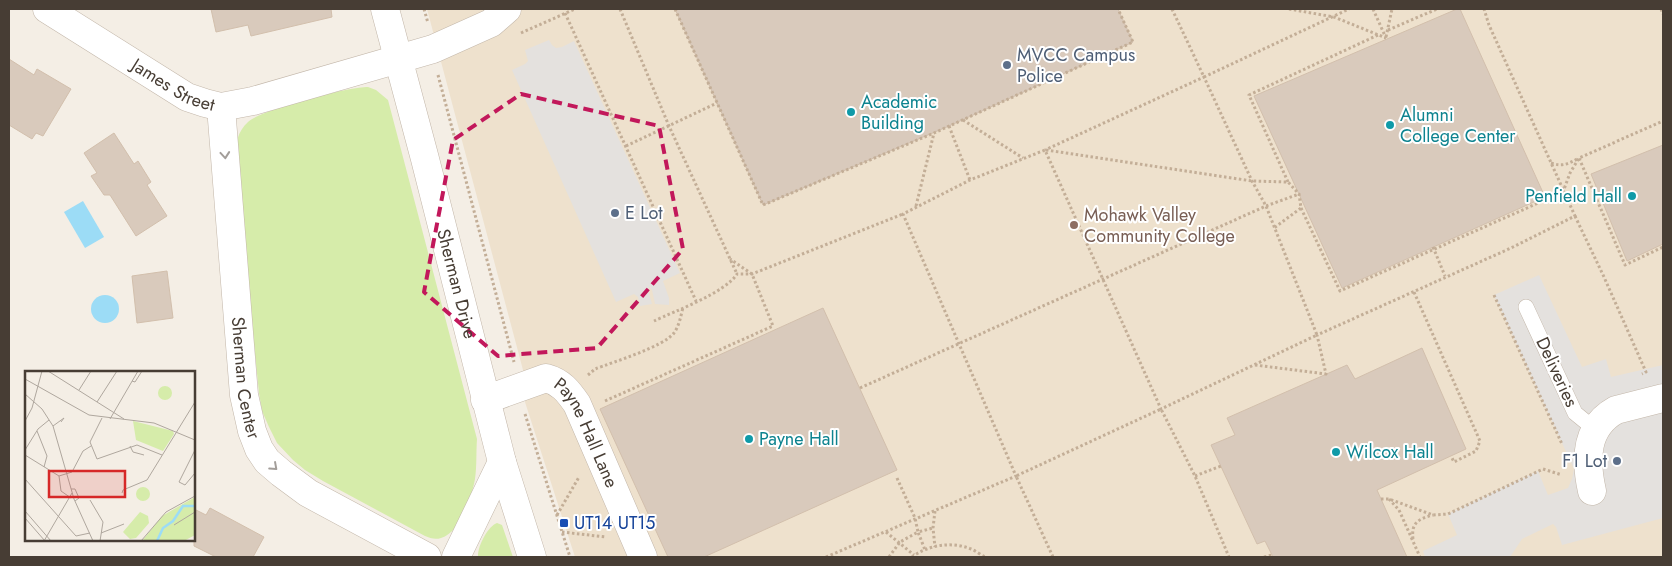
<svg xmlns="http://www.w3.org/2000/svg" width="1672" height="566" font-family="Jost,sans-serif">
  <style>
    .education { fill: #eee1cd }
    .green { fill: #d6ecaa }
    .parking { fill: #e4e1de }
    .water { fill: #9cdcf6 }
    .building { fill: #d9cabc; stroke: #d2bfac }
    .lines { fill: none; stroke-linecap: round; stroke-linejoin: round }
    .lane-casing { stroke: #c3b7aa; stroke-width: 16 }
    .street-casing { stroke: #c3b7aa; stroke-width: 29 }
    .path { stroke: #c3ae97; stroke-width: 3; stroke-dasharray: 2.5 2.5; stroke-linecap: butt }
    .lane { stroke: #fff; stroke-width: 15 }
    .street { stroke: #fff; stroke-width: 28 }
    .oneway { stroke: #a39e9a }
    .marked { fill: none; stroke: #c2185b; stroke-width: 4; stroke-dasharray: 10 6; stroke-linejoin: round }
    .service-dot { fill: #5c6f8a; stroke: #fff; stroke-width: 2 }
    .culture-dot { fill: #0f9aa8; stroke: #fff; stroke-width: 2 }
    .education-dot { fill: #8d6e63; stroke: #fff; stroke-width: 2 }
    .transit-dot { fill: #1a4fb4; stroke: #fff; stroke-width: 2 }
    .labels { text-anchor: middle; stroke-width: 4; stroke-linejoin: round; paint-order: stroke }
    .service-label { font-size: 18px; fill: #4e5e75; stroke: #fff; text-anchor: start }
    .street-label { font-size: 18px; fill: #473d34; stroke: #fff }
    .culture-label { font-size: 18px; fill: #0d838f; stroke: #fff; text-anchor: start }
    .education-label { font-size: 18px; fill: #785e54; stroke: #fff; text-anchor: start }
    .transit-label { font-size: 18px; fill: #164399; stroke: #fff; text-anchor: start }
    .inset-river { fill: none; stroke: #9cdcf6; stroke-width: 2.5 }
    .inset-road { fill: none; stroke: #afa79e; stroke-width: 1 }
    .view { fill: #d62828; fill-opacity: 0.15; stroke: #d62828; stroke-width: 2.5 }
    .inset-edge { fill: none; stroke: #473d34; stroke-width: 2.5 }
  </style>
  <rect width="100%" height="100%" fill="#f4eee5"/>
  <polygon class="education" points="427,9 1663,9 1663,557 575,557 525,402 523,370"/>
  <g class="green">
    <path d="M368 87 376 90 388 100 477 439C476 452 477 466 475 479 472 496 460 533 441 538 435 540 430 538 425 536L323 481 305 470 293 460 277 443 269 427 262 411 259 393 235 157C235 144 238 131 248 122 263 109 347 87 368 87Z"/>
    <path d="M497 523 502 525 513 557H478C477 547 488 526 497 523Z"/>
  </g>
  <g class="parking">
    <polygon points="549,40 552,45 556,48 562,47 574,41 680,273 663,281 669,298 669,305 655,304 652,290 649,287 648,290 652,304 640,306 638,297 634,294 616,302 512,70 525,64 528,61 525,50"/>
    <polygon points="1539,275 1582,367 1606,359 1611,377 1663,365 1663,518 1562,545 1556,527 1553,524 1522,539 1510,557 1425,557 1423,551 1457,535 1448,514 1538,471 1548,495 1568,488 1572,479 1574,469 1494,295"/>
  </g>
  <g class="water">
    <polygon points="83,201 104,237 85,248 64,212"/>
    <circle cx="105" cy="309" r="14"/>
  </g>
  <g class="building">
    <polygon points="211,9 331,9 332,17 251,36 248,25 216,32"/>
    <polygon points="675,9 1118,9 1133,42 949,126 763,205"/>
    <polygon points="1457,9 1460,9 1545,197 1342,288 1254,96"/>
    <polygon points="9,59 34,75 37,69 71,89 43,136 36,133 32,139 9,125"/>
    <polygon points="114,133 134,164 138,161 151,182 147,185 167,216 136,236 110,195 104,195 91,176 97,173 84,153"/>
    <polygon points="1663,145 1663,244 1627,261 1591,174"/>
    <polygon points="167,271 173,318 137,323 132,276"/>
    <polygon points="823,308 897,470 704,557 668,557 600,409"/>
    <polygon points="1422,348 1466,449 1377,490 1407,557 1273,557 1265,541 1257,544 1211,445 1235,435 1227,418 1347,365 1355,379"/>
    <polygon points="210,508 264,537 253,557 216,557 194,546 194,509 206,515"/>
  </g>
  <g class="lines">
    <g class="lane-casing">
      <polyline id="lane" points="1526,307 1575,413 1586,422 1598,425"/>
    </g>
    <g class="street-casing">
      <g id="street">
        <path id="s1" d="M47 9 187 97 205 103 221 107 253 101 433 49 491 23 507 9"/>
        <path id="s2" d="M385 9 425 159 502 462 532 557"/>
        <path id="s3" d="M221 107 244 395 252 431 259 449 267 461 281 473 308 493 427 557"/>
        <path id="s4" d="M485 400 546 378C561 382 568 391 577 404L643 557"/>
        <path d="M1592 491C1585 460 1585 427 1616 410L1663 398"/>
        <polyline points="456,557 502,462"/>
      </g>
    </g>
    <g class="path">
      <polyline points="424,9 428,23"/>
      <polyline points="620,9 669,126 737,274"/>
      <polyline points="675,9 763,205 934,133 1133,42 1118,9"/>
      <polyline points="1172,9 1204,77 1349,9"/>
      <polyline points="1289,9 1334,17 1386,38"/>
      <polyline points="1373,9 1386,38"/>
      <polyline points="1661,9 1663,14"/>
      <polyline points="565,13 696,301"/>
      <polyline points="1388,30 1437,9"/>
      <polyline points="521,33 575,9"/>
      <polyline points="1386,37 1392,9"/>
      <polyline points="438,75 514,362"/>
      <polyline points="963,120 1023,158"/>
      <polyline points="949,126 970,180"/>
      <polyline points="626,146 717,103"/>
      <polyline points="1046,150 1252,181 1288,182 1299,194 1301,208 1274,228"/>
      <path d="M1551 163C1563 167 1568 164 1579 158L1625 265 1663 247"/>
      <polyline points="1288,182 1249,95 1378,35"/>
      <polyline points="916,206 934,133"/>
      <polyline points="1301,208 1340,291 1563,192 1570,173 1579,158 1663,121"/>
      <polyline points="1575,216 1604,277 1646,372 1642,374"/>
      <polyline points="1433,247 1445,276"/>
      <polyline points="1414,292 1480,441 1476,451 1454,462 1451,456"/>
      <polyline points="1494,295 1562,444"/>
      <path d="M654 321C675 311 725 293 737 274H752L903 214"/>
      <polyline points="1255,365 1326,374 1317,335 1511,248 1575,216 1489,25 1484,9"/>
      <path d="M588 375 595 369C613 362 663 347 674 333 679 326 681 316 683 307"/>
      <polyline points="860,388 1266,206 1299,194"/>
      <polyline points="605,401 773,326 752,274 730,259"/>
      <polyline points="525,414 570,557"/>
      <polyline points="1195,476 1221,466"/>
      <polyline points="897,478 915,518 918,532 933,528"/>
      <polyline points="1381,499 1389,499 1433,515 1448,514 1543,469 1562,475"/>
      <polyline points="1389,499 1399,510 1420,557"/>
      <polyline points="935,511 933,528 935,547"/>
      <polyline points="557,515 579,477"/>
      <polyline points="562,532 606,537"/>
      <polyline points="886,532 914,555"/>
      <path d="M1413 539C1411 523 1418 519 1433 515"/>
      <polyline points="826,557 1016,476 903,214 970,180 1045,150 1161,409 1317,335 1266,206 1252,181 1204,77 1045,150"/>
      <polyline points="889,557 900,542 918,532 925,550"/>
      <path d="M912 557C928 545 952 541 971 549 976 551 981 555 985 557"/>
      <polyline points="1053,557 1016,476 1161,409 1195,476 1229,557"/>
      <polyline points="1264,557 1272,555"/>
    </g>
    <use href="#lane" class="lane"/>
    <use href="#street" class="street"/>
  </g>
  <defs><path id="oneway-chevron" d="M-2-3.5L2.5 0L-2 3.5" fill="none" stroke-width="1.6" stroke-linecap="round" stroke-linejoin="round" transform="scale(1.25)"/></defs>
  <g class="oneway">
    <use href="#oneway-chevron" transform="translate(225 155) rotate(85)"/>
    <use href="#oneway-chevron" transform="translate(274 467) rotate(42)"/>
  </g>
  <path class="marked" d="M521 94 659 126 683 249 597 348 498 356 424 292 453 140Z"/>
  <g class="service-dot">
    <circle cx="1007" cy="65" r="5"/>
    <circle cx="615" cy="213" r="5"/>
    <circle cx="1617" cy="461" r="5"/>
  </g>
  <g class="culture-dot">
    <circle cx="851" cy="112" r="5"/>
    <circle cx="1390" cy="125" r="5"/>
    <circle cx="1632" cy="196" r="5"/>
    <circle cx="749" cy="439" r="5"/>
    <circle cx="1336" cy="452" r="5"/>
  </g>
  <circle class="education-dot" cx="1074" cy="225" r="5"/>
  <rect class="transit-dot" x="559" y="518" width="10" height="10" rx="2.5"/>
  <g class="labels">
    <g class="service-label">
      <text x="1017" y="61">MVCC Campus<tspan x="1017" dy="21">Police</tspan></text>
      <text x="625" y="219">E Lot</text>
      <text x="1607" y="467" text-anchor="end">F1 Lot</text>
    </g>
    <g class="street-label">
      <text dy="6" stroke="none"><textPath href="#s1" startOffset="148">James Street</textPath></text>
      <text dy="6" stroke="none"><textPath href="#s2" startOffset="284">Sherman Drive</textPath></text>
      <text transform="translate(1557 372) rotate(65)" y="6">Deliveries</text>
      <text dy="6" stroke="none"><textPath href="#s3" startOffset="272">Sherman Center</textPath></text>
      <text dy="6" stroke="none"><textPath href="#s4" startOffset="136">Payne Hall Lane</textPath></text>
    </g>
    <g class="culture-label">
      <text x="861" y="108">Academic<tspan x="861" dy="21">Building</tspan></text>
      <text x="1400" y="121">Alumni<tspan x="1400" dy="21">College Center</tspan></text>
      <text x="1622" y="202" text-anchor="end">Penfield Hall</text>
      <text x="759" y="445">Payne Hall</text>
      <text x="1346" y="458">Wilcox Hall</text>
    </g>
    <g class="education-label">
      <text x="1084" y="221">Mohawk Valley<tspan x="1084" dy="21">Community College</tspan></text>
    </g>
    <g class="transit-label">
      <text x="574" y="529">UT14 UT15</text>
    </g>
  </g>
  <g transform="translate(25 371)">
    <rect width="170" height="170" fill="#f4eee5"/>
    <path d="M133 22a7 7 0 1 1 14 0a7 7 0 1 1-14 0ZM108 50 148 60 149 63 138 80 111 69ZM111 123a7 7 0 1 1 14 0a7 7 0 1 1-14 0ZM170 126V164L159 170H117L137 145ZM115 141 123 145 124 152 111 167 105 168 98 161Z" fill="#d6ecaa"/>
    <path class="inset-river" d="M132 170 138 157 148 150 158 135H170"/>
    <path class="inset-road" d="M23 0 99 48M0 8 64 44 129 52 170 69M107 10 110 11 117 0M54 19 66 0M0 23 17 38 28 55 49 128 68 170M72 31 92 0M77 47 65 71 72 88 112 74 137 84M85 48 113 0M0 50 7 37 17 0M28 55 39 47 36 51M12 60 22 85 19 96M105 75 108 81 119 84M0 79 13 58 24 49M170 79 154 111 160 114 170 102M0 84 34 105 47 101 58 80 66 75M34 105 36 120 46 127M0 108 51 165 65 162M46 118H50L54 127 50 130M97 122 98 119 122 109 170 31M65 129 78 151 75 170M0 140 26 170M0 147 20 170M149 154 170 141M76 162 99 153M19 170 47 122M116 170 141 141 170 125"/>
    <path class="view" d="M24 100H100V126H24Z"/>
    <rect width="170" height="170" class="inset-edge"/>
  </g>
  <rect width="1672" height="566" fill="none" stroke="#473d34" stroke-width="20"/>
</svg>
